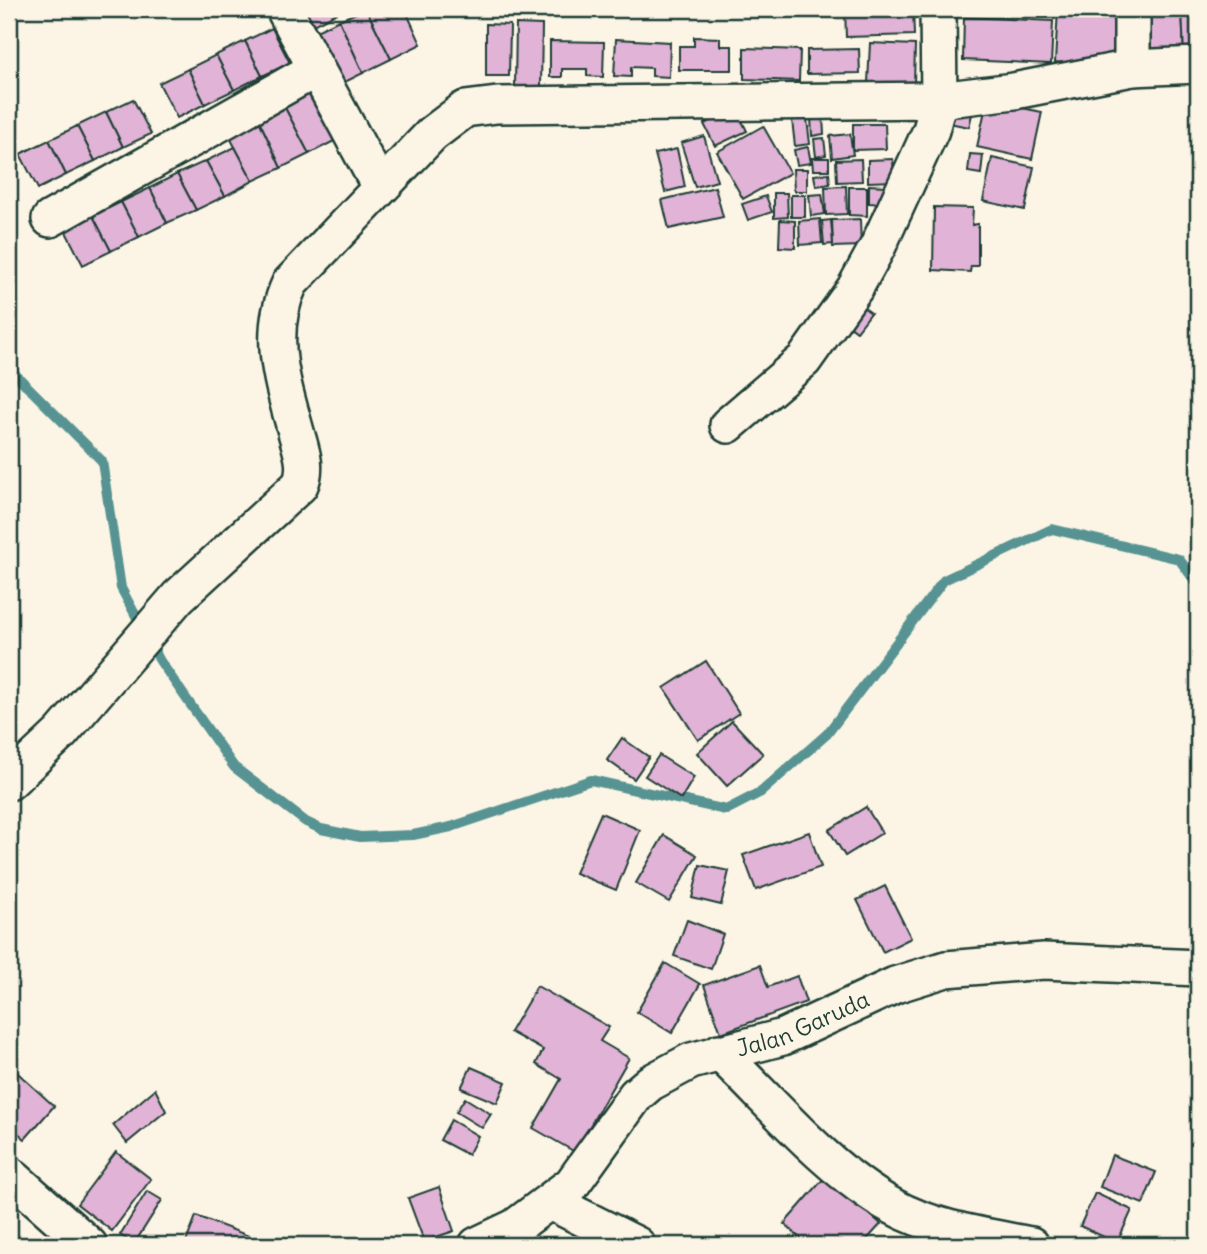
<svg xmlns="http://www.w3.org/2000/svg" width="1207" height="1254" font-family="Delius,sans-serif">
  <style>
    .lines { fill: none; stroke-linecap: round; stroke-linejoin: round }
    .stream { stroke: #569392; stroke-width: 10 }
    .building { fill: #e0b3d7; stroke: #1f3d34; stroke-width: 2 }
    .minor-casing { stroke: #1f3d34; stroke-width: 40 }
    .minor { stroke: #fcf5e5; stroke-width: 35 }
    .labels { text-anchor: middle; stroke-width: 5; stroke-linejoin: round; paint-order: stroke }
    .street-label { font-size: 23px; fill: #1f3d34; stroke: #fcf5e5 }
  </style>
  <rect width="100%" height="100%" fill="#fcf5e5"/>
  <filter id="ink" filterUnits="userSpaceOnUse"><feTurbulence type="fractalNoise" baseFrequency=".0143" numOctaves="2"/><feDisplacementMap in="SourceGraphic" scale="14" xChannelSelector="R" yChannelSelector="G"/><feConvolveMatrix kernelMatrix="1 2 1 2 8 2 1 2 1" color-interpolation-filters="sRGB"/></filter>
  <g filter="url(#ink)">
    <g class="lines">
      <polyline class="stream" points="9,368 102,461 121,588 160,661 234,767 306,822 321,829 360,837 413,835 451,827 591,780 726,810 761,792 827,734 944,580 1052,529 1179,559 1198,585"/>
    </g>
    <g class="building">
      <polygon points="300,9 335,9 337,13 309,27"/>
      <polygon points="366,9 405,9 421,44 391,59"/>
      <polygon points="366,9 391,59 363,73 339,20"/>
      <polygon points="845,9 913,9 914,35 846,37"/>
      <polygon points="1058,9 1122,9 1118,67 1055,62"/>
      <polygon points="1149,9 1182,9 1184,55 1150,56"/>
      <polygon points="1182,9 1198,9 1198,55 1184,55"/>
      <polygon points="964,17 1053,21 1051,64 963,60"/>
      <polygon points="339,20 363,73 335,87 308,35"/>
      <polygon points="486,24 510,25 509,76 486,76"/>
      <polygon points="516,24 542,25 541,87 515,87"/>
      <polygon points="272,28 290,63 262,76 245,41"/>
      <polygon points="694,37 720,38 720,46 732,46 732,70 679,70 679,46 694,46"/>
      <polygon points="616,39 670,42 669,77 652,76 652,68 631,67 631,77 614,76"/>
      <polygon points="245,41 262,76 234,90 216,55"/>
      <polygon points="550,41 604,42 603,77 587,76 587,69 562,69 562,77 550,77"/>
      <polygon points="870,43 915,45 914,85 868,83"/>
      <polygon points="744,48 800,50 799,81 744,79"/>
      <polygon points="859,49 860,73 807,74 807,50"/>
      <polygon points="216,55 234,90 205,104 188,69"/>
      <polygon points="188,69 205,104 177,118 159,83"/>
      <polygon points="315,89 338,139 309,154 283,104"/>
      <polygon points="133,99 151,134 123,147 106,112"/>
      <polygon points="954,101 974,106 969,127 949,123"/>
      <polygon points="987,101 1042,112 1032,159 977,147"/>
      <polygon points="283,104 309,154 281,168 257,116"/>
      <polygon points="736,109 747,131 715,146 704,124"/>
      <polygon points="106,112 123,147 95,161 77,126"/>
      <polygon points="257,116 281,168 253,181 226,130"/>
      <polygon points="811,117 823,117 824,134 812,136"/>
      <polygon points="807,119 810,144 795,146 792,120"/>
      <polygon points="853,124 885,124 886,149 853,150"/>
      <polygon points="77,126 95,161 66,175 49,140"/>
      <polygon points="763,126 790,173 743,199 717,152"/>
      <polygon points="850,134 853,155 832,158 830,136"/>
      <polygon points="704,136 717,181 695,187 681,143"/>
      <polygon points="824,138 826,155 816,157 814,139"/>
      <polygon points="49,140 66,175 38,189 20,154"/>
      <polygon points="235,147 253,181 225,196 206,161"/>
      <polygon points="808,147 811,163 797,165 794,150"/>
      <polygon points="677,149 685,187 665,192 655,154"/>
      <polygon points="970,154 983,155 981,174 968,172"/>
      <polygon points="812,158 829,158 829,170 813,170"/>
      <polygon points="992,158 1034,167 1025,210 983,201"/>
      <polygon points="861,159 862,181 837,182 836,160"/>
      <polygon points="893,159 894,181 868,182 868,160"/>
      <polygon points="206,161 225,196 196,210 177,174"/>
      <polygon points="793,169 807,169 807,191 794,191"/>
      <polygon points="829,173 830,184 816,186 814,175"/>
      <polygon points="177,174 196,210 167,223 150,188"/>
      <polygon points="869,185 885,186 884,204 869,203"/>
      <polygon points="846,186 847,214 826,215 825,187"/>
      <polygon points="715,187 723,217 669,229 662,200"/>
      <polygon points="849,187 867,187 867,216 849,215"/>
      <polygon points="150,188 167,223 139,237 121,202"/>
      <polygon points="774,193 787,193 788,217 774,218"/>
      <polygon points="822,194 825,214 811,216 809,195"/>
      <rect x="791" y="195" width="14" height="22"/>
      <polygon points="766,196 772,212 748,220 742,204"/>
      <polygon points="121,202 139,237 111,251 93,216"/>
      <polygon points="934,207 973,208 972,225 978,224 978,266 971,266 970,272 933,270"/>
      <polygon points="93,216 111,251 83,265 65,230"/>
      <polygon points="820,219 822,243 800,245 799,221"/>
      <polygon points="860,219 861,246 833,247 832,220"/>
      <polygon points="780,220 795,221 795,248 779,247"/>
      <polygon points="831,220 833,244 824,245 822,221"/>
      <polygon points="859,304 871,313 857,331 845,322"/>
      <polygon points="706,661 739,713 698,740 664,688"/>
      <polygon points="732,721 763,754 727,786 697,753"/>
      <polygon points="622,738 649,757 634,779 607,760"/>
      <polygon points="659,755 694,777 681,799 645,776"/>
      <polygon points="866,807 882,833 845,856 829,830"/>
      <polygon points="601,813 640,830 616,890 575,873"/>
      <polygon points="809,832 821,867 756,890 743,855"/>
      <polygon points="664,835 697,855 669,902 636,883"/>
      <polygon points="700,865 729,871 721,905 692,898"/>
      <polygon points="885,886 911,938 883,952 857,900"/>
      <polygon points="687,920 723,934 711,969 674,956"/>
      <polygon points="665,963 700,984 672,1033 637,1012"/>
      <polygon points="760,965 768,987 797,976 806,1002 721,1033 704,985"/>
      <polygon points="537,986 609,1027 600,1041 629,1058 575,1152 533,1128 561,1079 536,1064 543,1050 510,1032"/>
      <polygon points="9,1065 54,1106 25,1139 9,1125"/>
      <polygon points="471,1067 506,1082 497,1103 461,1088"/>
      <polygon points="155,1089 166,1111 127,1143 113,1125"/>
      <polygon points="465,1098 491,1114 482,1128 456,1112"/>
      <polygon points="451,1120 478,1136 468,1155 440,1140"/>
      <polygon points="116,1152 151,1179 112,1231 77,1204"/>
      <polygon points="1112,1155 1156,1172 1143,1204 1100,1187"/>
      <polygon points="826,1176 881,1224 862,1245 808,1245 784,1224"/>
      <polygon points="439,1187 454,1231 424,1241 408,1198"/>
      <polygon points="147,1191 162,1200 134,1244 120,1235"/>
      <polygon points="1095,1193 1132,1210 1117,1243 1080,1226"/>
      <polygon points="196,1216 270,1244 269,1245 185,1245"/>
    </g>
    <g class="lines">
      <g class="minor-casing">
        <g id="minor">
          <polyline points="284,9 380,187"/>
          <polyline points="1132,9 1132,68"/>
          <polyline points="50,219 316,69"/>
          <polyline points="728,425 804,360 855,288 878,246 931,130 939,100 938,9"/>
          <path d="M9 782 61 733 178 597 300 485C308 467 301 450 296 432 282 381 266 334 290 283L432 134 465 109 497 105 939 100 1014 91 1132 68 1198 65"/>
          <path d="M719 1052C771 1102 828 1171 892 1206 933 1229 985 1236 1031 1245"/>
          <polyline points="9,1174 89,1245"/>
          <polyline points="551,1202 637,1245"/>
          <path id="s1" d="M477 1245 515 1227 572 1184 636 1095 650 1083 691 1061 783 1037 895 985 946 969 1044 961 1198 968"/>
        </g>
      </g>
      <use href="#minor" class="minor"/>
    </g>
  </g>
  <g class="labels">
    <g class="street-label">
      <text dy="8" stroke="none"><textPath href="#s1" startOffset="406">Jalan Garuda</textPath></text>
    </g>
  </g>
  <rect width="1207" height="1254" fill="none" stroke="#fcf5e5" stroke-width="35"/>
  <rect x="18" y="18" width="1172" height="1219" fill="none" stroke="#1f3d34" stroke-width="2.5" filter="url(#ink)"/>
</svg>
